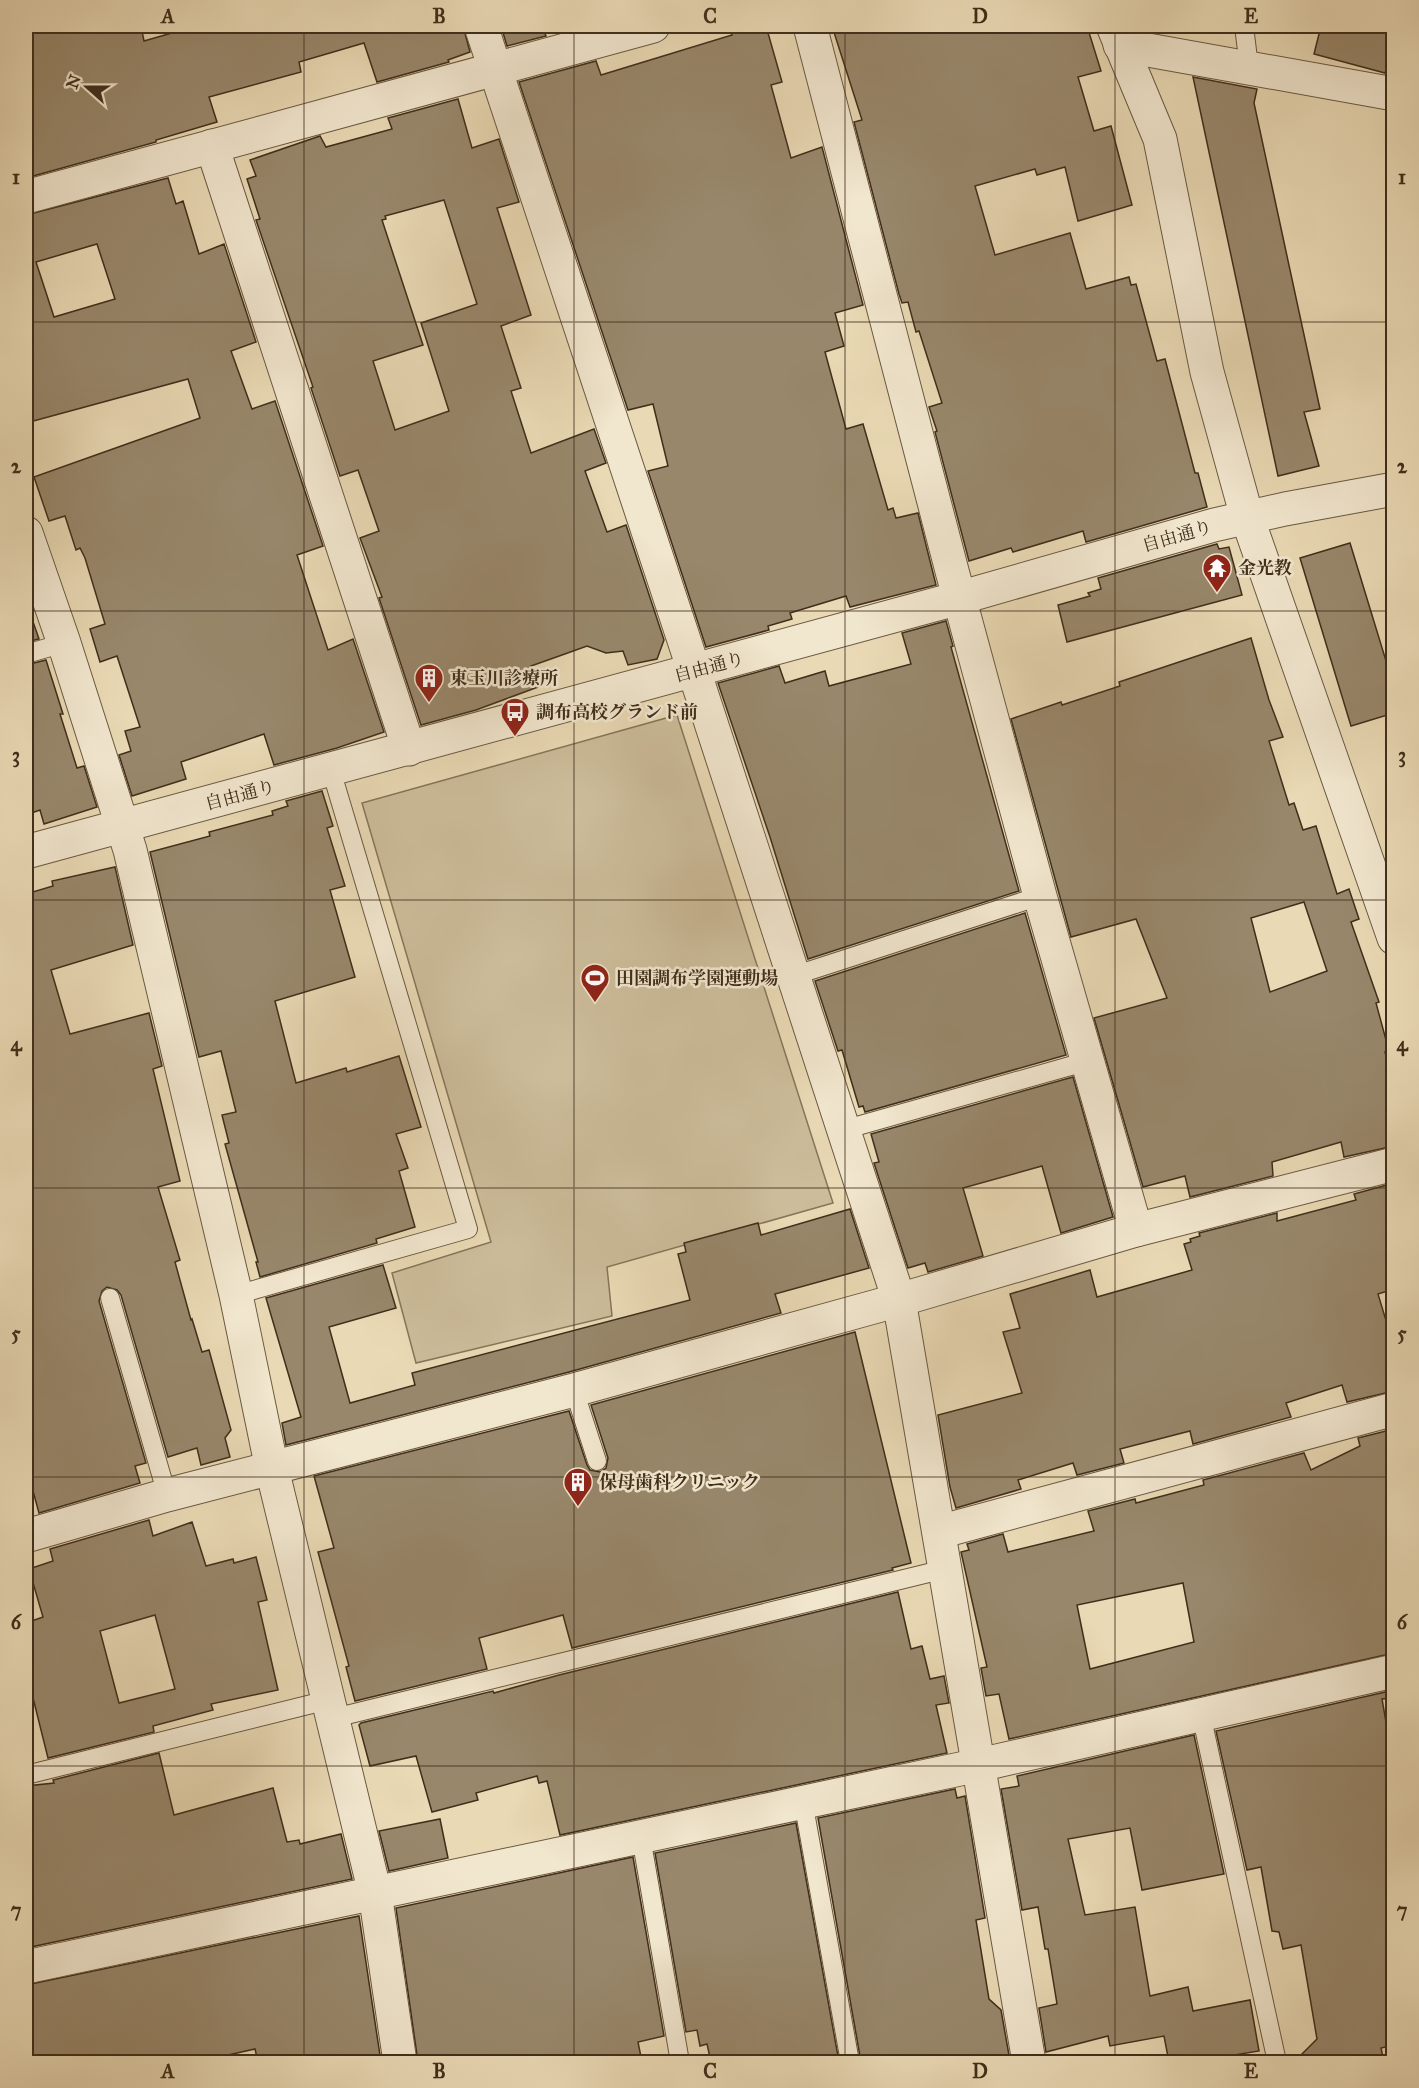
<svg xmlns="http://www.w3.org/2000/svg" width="1419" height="2088" font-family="'IM FELL Great Primer','Noto Serif JP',serif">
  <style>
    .green { fill: #ccbc9a; stroke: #86755a; stroke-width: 1.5 }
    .building { fill: #98876b; stroke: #402e1b; stroke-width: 1.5; fill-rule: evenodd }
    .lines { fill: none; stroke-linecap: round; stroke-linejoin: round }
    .service-casing { stroke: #6a5941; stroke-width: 20 }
    .minor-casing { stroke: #6a5941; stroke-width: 35 }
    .tertiary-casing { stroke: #6a5941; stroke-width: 35 }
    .service { stroke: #f1e6ce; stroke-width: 18 }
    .minor { stroke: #f1e6ce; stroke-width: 33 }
    .tertiary { stroke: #f1e6ce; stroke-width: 33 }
    .grid { fill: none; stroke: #402e1b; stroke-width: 1.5; stroke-opacity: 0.55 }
    .labels { text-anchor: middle; stroke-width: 5; stroke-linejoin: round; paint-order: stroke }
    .street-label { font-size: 18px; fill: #402e1b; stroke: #f1e6ce }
    .poi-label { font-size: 18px; font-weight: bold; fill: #402e1b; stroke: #f1e6ce; text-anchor: start }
    .neatline { fill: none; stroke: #402e1b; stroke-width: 2 }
    .grid-label { font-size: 20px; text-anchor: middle; font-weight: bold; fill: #402e1b }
  </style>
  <rect width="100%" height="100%" fill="#e9d9b4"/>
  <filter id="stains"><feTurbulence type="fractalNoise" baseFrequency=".00333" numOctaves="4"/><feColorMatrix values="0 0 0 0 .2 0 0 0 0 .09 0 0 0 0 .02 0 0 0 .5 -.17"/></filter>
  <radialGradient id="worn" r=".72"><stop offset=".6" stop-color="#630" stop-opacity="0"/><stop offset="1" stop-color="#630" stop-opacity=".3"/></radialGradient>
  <polygon class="green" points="677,715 833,1203 607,1267 612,1316 416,1363 392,1273 491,1242 362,803"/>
  <g class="building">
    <polygon points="26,26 141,26 144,41 196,26 463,26 470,52 448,60 449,62 377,82 364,43 299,62 301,72 209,97 217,122 156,140 156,142 26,178"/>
    <polygon points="501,26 542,26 546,36 507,46"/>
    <polygon points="729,26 766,26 782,82 771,85 791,158 822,147 863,305 835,313 844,346 825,352 846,429 863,424 888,510 893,508 896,518 918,513 936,585 850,607 846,596 790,613 792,619 768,626 769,630 706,647 648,471 668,466 653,404 628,410 519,82 596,61 601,75 732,35"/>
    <polygon points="832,26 1087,26 1101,71 1078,77 1094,131 1111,126 1132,205 1078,221 1065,167 1037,175 1035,169 975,186 995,255 1070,233 1086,289 1129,277 1131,285 1136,284 1157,361 1165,359 1195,473 1198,473 1207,507 1086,542 1083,531 1013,552 1011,548 969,561 935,432 937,431 929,407 942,403 919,331 916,332 908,302 902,303 899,294 854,122 862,120"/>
    <polygon points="1321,26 1394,26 1394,45 1385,73 1314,54"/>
    <polygon points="1193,77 1257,89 1254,103 1320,409 1304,412 1319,466 1278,476"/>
    <path d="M458 99 472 148 499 139 519 202 497 208 531 315 501 326 521 388 511 391 531 453 594 429 606 463 585 471 607 532 626 525 664 640 657 659 628 665 623 651 606 653 587 646 562 655 531 666 538 687 476 710 421 725 379 598 382 597 360 538 379 531 358 470 340 476 311 388 313 387 256 220 260 219 247 179 256 176 250 160 320 136 326 147 392 129 388 118ZM444 200 477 304 421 323 449 411 395 430 373 361 423 345 382 220 386 219 385 216Z"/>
    <path d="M168 178 176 204 183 201 199 254 224 244 256 342 231 351 252 409 275 401 323 546 297 555 328 650 353 639 384 732 337 748 274 765 264 734 181 762 186 779 132 796 119 755 131 751 125 731 140 727 117 656 100 662 90 629 105 624 85 558 80 548 76 550 65 516 49 521 34 477 200 418 188 379 26 423V215ZM97 244 115 299 54 317 36 262Z"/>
    <polygon points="1350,543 1394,687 1394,713 1351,726 1300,558"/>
    <polygon points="1217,544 1219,549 1229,547 1242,595 1067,642 1058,605 1090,596 1088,593 1101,589 1098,578"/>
    <polygon points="31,616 39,639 26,642 26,617"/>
    <polygon points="946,621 953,646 951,647 1019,891 808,959 770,837 718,683 779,666 785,683 825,671 829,686 911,664 902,633"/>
    <path d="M1251 638 1269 700 1283 737 1269 741 1289 805 1294 803 1303 830 1316 826 1337 894 1349 889 1359 919 1351 922 1379 1002 1376 1003 1389 1051 1385 1052 1394 1086V1146L1344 1157 1341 1142 1272 1162 1273 1176 1190 1197 1185 1176 1143 1187 1094 1018 1167 998 1136 919 1071 937 1011 719 1061 702 1062 705 1120 686 1119 682ZM1304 902 1327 971 1270 992 1251 918Z"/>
    <polygon points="46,660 63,714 60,714 77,768 84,766 97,807 44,824 40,810 26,815 26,665"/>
    <polygon points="322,791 333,826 327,828 345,886 330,890 355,977 275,1001 296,1083 346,1068 347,1072 399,1056 421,1127 396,1134 408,1168 399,1171 415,1227 376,1239 377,1243 260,1277 256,1262 258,1262 225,1144 229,1143 222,1115 236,1112 221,1051 199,1057 150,852 210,836 209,832 273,815 272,811 288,806 286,801"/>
    <polygon points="115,867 133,945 51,970 70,1034 149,1013 162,1066 153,1069 180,1181 158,1187 180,1260 175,1262 191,1320 192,1319 202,1352 209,1350 231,1430 225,1438 230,1457 201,1465 197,1448 168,1457 121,1295 117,1290 107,1287 102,1291 99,1301 146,1463 135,1466 140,1483 39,1513 33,1491 26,1493 26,894 53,886 52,881"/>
    <polygon points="1025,913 1066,1055 865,1112 863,1106 859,1107 842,1050 838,1051 815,981"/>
    <polygon points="1073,1077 1113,1217 1061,1233 1042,1166 963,1188 983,1256 928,1272 925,1263 908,1268 874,1163 879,1162 871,1134"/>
    <polygon points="1394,1183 1394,1289 1378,1294 1394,1347 1394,1391 1347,1402 1342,1385 1286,1403 1291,1417 1193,1444 1190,1431 1120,1449 1124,1463 1077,1475 1073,1463 1018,1480 1021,1489 956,1508 950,1487 938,1415 1022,1393 1003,1332 1020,1328 1010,1294 1090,1270 1097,1297 1192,1270 1184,1244 1191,1242 1190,1239 1200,1236 1199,1233 1277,1213 1277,1221 1356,1200 1354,1194"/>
    <polygon points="850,1209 869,1268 775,1294 781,1313 569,1372 286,1445 282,1423 301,1417 266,1298 383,1265 396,1308 329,1327 350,1403 415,1385 412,1373 690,1300 678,1254 686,1252 684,1243 758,1223 761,1235"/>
    <polygon points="855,1332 911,1563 892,1568 893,1570 572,1648 563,1615 479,1638 487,1669 355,1701 346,1667 349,1666 318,1552 334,1548 314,1476 569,1411 587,1465 590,1470 600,1472 606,1468 608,1458 591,1405"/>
    <path d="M1394 1429V1653L1009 1739 999 1694 986 1696 981 1668 987 1667 961 1552 969 1550 967 1544 1003 1534 1008 1552 1094 1531 1088 1511 1135 1499 1136 1503 1204 1485 1203 1480 1304 1453 1311 1470 1360 1446 1358 1438ZM1183 1583 1194 1642 1090 1669 1077 1605Z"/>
    <path d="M149 1520 153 1536 192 1522 206 1566 233 1559 234 1563 256 1557 267 1600 258 1602 278 1690 211 1704 213 1710 153 1726 154 1732 48 1758 26 1670V1623L43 1617 29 1569 53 1561 50 1549ZM155 1615 175 1689 119 1703 100 1631Z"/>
    <polygon points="898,1592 911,1649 922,1646 930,1679 944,1676 949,1703 936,1705 947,1753 560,1835 547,1781 539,1783 537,1776 476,1793 478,1800 432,1812 416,1756 370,1766 359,1725 361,1723 493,1691 494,1693 559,1675"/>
    <polygon points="1394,1690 1394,1698 1382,1699 1394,1769 1394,2045 1381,2048 1384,2062 1294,2062 1317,2039 1301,1945 1283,1949 1279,1932 1272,1931 1261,1867 1247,1870 1216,1731"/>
    <polygon points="1194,1735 1224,1874 1142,1890 1130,1828 1068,1839 1085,1915 1135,1907 1150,1996 1188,1987 1193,2011 1250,2000 1259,2051 1192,2062 1169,2062 1164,2036 1110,2046 1108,2036 1046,2052 1039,2008 1057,2004 1048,1949 1045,1949 1038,1907 1022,1910 1001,1789 1019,1786 1017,1776"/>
    <polygon points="159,1753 174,1815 273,1788 287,1842 299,1840 300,1844 341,1834 352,1879 26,1948 26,1786 54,1783 53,1780"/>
    <polygon points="955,1789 957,1798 965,1796 985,1918 976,1920 989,1999 1001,2010 1010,2061 861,2062 818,1818"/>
    <polygon points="440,1819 448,1858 389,1871 379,1831"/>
    <polygon points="796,1823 839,2062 711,2062 707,2044 700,2046 697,2030 686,2032 655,1853"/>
    <polygon points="633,1857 664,2036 638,2042 642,2062 418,2062 396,1908"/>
    <polygon points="359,1916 381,2062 258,2062 255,2049 197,2062 26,2062 26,1985"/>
  </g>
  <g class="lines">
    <g class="service-casing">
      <g id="service">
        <polyline points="1244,26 1249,67"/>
        <polyline points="26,654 64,643"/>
        <polyline points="793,976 1040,896"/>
        <polyline points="843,1130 1088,1061"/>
        <polyline points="236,1295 468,1229 331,770"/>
        <polyline points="110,1298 167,1495"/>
        <polyline points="574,1390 597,1461"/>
        <polyline points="1201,1714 1277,2062"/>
        <polyline points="334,1718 945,1569"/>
        <polyline points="26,1775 328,1700"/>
        <polyline points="803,1801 850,2062"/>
        <polyline points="641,1837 680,2062"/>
      </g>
    </g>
    <g class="minor-casing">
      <g id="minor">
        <polyline points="481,26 685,643 899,1300 1029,2062"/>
        <polyline points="810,26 952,571 1040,896 1136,1230"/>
        <polyline points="1113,26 1160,139 1207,372 1247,517 1394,938"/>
        <polyline points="1120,45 1394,94"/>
        <polyline points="212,146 409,749"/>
        <polyline points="26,197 653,26"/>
        <polyline points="26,533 64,643 130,850 236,1295 272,1469 375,1893 400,2062"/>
        <polyline points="939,1532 1394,1409"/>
        <polyline points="26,1536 167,1495 574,1390 899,1300 1136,1230 1394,1164"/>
        <polyline points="26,1967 979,1765 1394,1671"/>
      </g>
    </g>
    <g class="tertiary-casing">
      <polyline id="tertiary" points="26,852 959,598 1214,525 1285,509 1394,489"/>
    </g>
    <use href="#service" class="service"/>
    <use href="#minor" class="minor"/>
    <use href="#tertiary" class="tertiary"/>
  </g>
  <path class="grid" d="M304 26V2062M574 26V2062M845 26V2062M1115 26V2062M26 322H1394M26 611H1394M26 900H1394M26 1188H1394M26 1477H1394M26 1766H1394"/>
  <defs>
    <g id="temple-pin" transform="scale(1.5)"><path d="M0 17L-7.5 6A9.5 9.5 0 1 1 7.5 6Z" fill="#8f2418" stroke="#f1e6ce"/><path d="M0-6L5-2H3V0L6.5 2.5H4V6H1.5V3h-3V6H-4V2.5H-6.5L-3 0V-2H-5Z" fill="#fff"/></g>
    <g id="building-pin" transform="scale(1.5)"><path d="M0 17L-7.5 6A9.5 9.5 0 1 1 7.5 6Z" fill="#8f2418" stroke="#f1e6ce"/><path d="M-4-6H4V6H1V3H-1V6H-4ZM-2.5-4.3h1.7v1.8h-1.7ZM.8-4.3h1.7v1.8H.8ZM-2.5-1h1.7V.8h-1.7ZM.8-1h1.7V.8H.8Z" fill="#fff"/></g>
    <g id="bus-pin" transform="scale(1.5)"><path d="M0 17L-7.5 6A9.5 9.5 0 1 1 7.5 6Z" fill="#8f2418" stroke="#f1e6ce"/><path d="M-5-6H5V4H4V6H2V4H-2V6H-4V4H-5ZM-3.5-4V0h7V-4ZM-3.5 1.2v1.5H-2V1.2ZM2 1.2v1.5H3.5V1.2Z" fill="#fff"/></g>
    <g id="stadium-pin" transform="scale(1.5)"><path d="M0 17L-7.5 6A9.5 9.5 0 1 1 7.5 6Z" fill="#8f2418" stroke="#f1e6ce"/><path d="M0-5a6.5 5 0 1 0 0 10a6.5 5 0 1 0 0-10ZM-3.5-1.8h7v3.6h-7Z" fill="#fff"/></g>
  </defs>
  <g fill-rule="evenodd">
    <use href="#temple-pin" x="1217" y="568"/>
    <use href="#building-pin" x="429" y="678"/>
    <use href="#bus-pin" x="515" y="712"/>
    <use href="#stadium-pin" x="595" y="978"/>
    <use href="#building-pin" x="578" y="1482"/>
  </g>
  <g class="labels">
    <g class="street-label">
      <text transform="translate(1177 536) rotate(-16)" y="6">自由通り</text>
      <text transform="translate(709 667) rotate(-15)" y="6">自由通り</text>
      <text transform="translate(240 795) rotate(-15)" y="6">自由通り</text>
    </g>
    <g class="poi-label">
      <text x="1238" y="574">金光教</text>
      <text x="450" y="684">東玉川診療所</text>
      <text x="536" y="718">調布高校グランド前</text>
      <text x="616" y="984">田園調布学園運動場</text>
      <text x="599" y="1488">保母歯科クリニック</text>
    </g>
  </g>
  <rect width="1419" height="2088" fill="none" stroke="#e9d9b4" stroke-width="66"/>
  <g transform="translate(87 87) rotate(291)" stroke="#f1e6ce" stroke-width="4.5" paint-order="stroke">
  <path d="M0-4.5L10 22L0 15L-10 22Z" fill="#402e1b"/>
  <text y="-9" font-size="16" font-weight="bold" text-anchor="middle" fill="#402e1b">N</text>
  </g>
  <rect x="33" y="33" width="1353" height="2022" class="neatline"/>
  <g class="grid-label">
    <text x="168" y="23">A</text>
    <text x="439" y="23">B</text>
    <text x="710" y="23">C</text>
    <text x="980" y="23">D</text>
    <text x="1251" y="23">E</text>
    <text x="16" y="184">1</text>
    <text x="1402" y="184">1</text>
    <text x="16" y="473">2</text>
    <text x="1402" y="473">2</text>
    <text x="16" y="762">3</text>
    <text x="1402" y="762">3</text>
    <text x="16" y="1051">4</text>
    <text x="1402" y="1051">4</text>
    <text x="16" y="1340">5</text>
    <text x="1402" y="1340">5</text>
    <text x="16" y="1629">6</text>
    <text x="1402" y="1629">6</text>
    <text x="16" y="1917">7</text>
    <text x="1402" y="1917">7</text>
    <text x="168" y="2078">A</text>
    <text x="439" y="2078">B</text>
    <text x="710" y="2078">C</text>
    <text x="980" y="2078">D</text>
    <text x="1251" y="2078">E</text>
  </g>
  <rect width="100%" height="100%" filter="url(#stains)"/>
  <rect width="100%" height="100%" fill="url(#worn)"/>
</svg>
